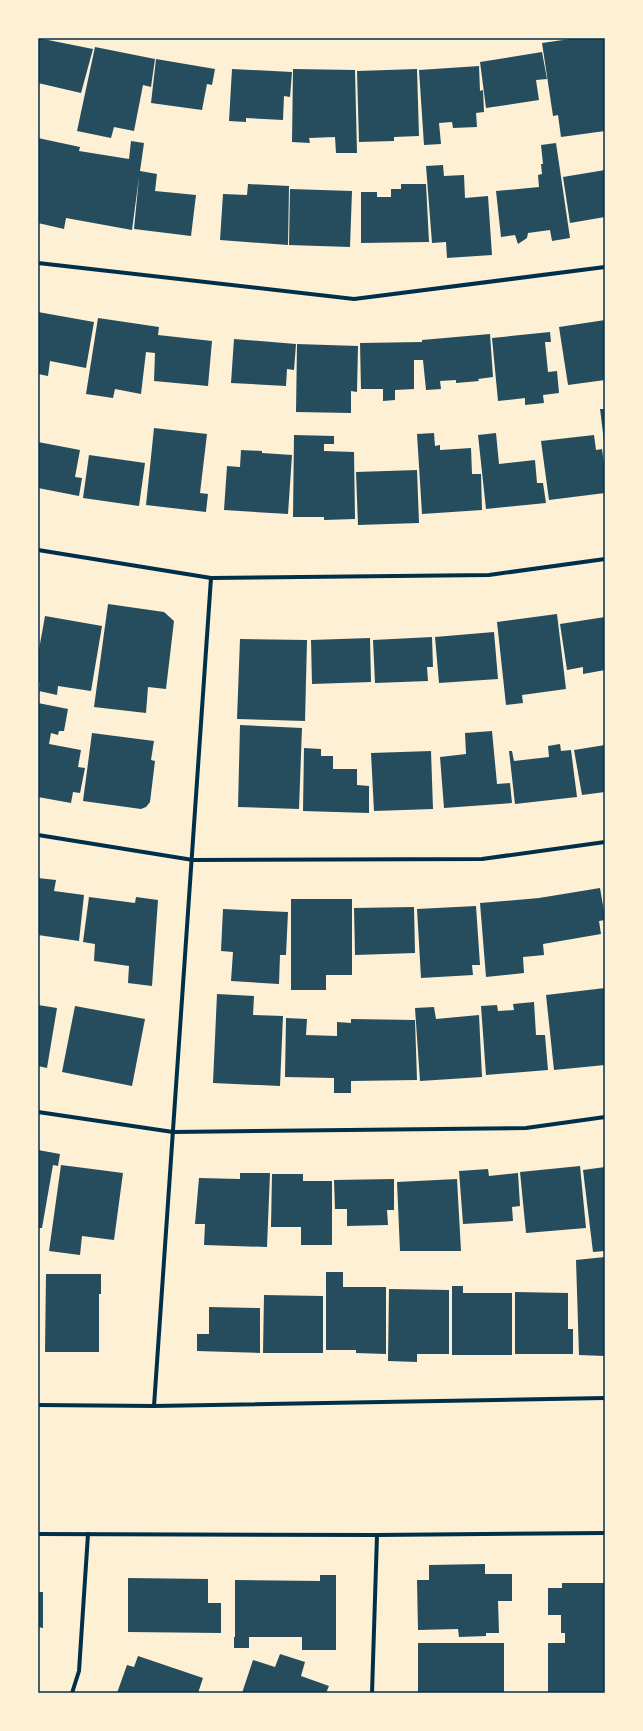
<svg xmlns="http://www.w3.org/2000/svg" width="643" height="1731" font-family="Literata,serif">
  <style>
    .building { fill: #264d5e }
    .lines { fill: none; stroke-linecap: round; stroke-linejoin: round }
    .minor { stroke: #003049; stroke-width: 4 }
    .neatline { fill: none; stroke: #003049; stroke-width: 1.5 }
  </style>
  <rect width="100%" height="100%" fill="#fdf0d5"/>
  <g class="building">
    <polygon points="38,38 93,49 81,93 38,83"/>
    <polygon points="577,38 604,38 605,131 561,137 558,115 553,116 542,43"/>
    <polygon points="95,47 155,59 151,87 143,85 134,131 114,127 111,138 77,131"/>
    <polygon points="542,52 547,79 536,80 539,100 486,108 480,62"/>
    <polygon points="156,59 215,69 212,85 207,84 202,110 151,103"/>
    <polygon points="479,66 480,91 483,90 484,112 476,113 477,127 453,128 452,122 439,123 441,144 424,145 419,70"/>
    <polygon points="232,69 292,72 290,97 284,96 283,120 246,118 246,122 229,121"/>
    <polygon points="293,69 355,70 357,153 336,153 335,137 309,138 310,143 292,142"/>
    <polygon points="417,69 419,136 394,137 394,141 359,142 357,71"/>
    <polygon points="38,138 80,147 79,151 129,159 131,141 144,143 140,171 157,174 155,191 196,195 191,236 134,229 139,177 132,230 66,218 64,229 38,223"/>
    <polygon points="556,143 570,238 552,241 550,230 528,233 527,238 518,244 515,235 501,237 496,191 539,187 538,175 542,174 541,164 543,164 541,145"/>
    <polygon points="443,165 444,176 464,175 465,198 488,196 492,255 447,258 446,242 432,243 426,166"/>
    <polygon points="605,170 605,217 570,223 563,177"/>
    <polygon points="248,184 289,186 288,245 220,240 223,194 247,195"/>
    <polygon points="401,184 426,184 429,242 361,243 361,192 377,192 377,197 391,197 391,189 401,189"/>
    <polygon points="290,189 352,191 350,247 289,245"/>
    <polygon points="38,312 94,322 86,368 50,361 48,376 38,374"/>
    <polygon points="98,318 159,327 158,335 212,341 208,386 154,381 155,353 146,352 141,394 115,389 113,398 86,394"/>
    <polygon points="605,320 605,380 568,385 559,327"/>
    <polygon points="550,332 551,342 545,342 548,372 557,371 559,393 543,395 544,403 525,405 525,398 498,401 492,338"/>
    <polygon points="490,334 493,377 478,379 479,381 456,383 456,380 440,381 441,389 426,390 423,360 414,360 414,389 395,390 395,400 383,401 383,389 361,389 360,343 422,342 422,340"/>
    <polygon points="234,339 296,344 294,370 287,369 286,386 231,383"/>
    <polygon points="297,344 358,346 357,392 351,391 351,413 296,412"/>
    <polygon points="600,409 605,409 605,441 604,441"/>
    <polygon points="154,428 207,434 200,493 208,494 206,512 146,505"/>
    <polygon points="434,433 435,446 440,445 440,450 471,448 472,474 481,474 482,510 422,514 417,434"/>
    <polygon points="496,433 499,464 535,460 537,483 543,483 546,503 486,509 478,435"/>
    <polygon points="294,435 334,436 334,444 324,444 324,451 354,452 355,519 324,520 324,517 293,517"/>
    <polygon points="594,435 596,450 602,449 605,470 605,493 549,500 541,441"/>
    <polygon points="38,442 80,450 75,477 82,478 79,496 38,488"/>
    <polygon points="241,450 262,451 262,453 292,455 288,514 224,510 227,466 240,467"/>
    <polygon points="89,455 145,463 139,506 83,498"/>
    <polygon points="417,470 419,523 358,525 356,472"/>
    <polygon points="108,604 164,612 174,621 166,689 148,687 146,713 94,707"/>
    <polygon points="557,614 566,689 522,695 523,703 506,705 497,622"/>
    <polygon points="45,616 102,626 91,691 58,686 57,695 39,691 40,683 38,683 38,655"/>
    <polygon points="605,617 605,670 583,674 583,667 567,670 560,624"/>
    <polygon points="494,632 498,679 439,683 435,637"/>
    <polygon points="432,637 433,667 427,667 428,681 375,683 373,640"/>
    <polygon points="370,638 371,682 312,684 311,640"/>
    <polygon points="240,639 307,640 305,721 237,719"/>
    <polygon points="38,703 68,709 64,731 59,731 58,735 51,733 49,744 81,750 78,767 85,768 80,793 73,792 71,803 38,797"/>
    <polygon points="240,725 302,728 299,809 238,807"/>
    <polygon points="492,731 497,784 510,783 512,803 444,808 440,757 466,754 465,733"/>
    <polygon points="92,733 154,741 151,760 155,761 150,802 146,807 141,809 83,801"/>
    <polygon points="560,744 561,751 571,750 577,797 515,804 509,751 512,751 514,761 549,757 548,746"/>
    <polygon points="605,745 605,792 582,795 574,750"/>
    <polygon points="304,748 321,749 321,756 333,756 333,769 357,769 357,785 369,786 369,813 303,811"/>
    <polygon points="431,751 433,809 374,811 371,753"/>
    <polygon points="38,878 56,880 54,891 84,895 79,941 38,935"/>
    <polygon points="600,888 605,917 605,920 599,921 601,934 543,944 544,955 523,957 524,973 486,977 480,903 539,898"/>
    <polygon points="89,897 135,903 136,897 158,900 152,986 128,983 129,966 94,961 95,944 83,942"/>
    <polygon points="291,899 352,899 352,975 326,975 326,990 291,990"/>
    <polygon points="476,906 480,965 472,965 473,975 421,978 417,909"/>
    <polygon points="414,907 415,953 355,955 354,908"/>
    <polygon points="223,909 288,912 286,955 280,955 279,984 231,981 233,952 221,951"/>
    <polygon points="605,988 605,1065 554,1070 546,995"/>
    <polygon points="217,994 254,996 253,1015 283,1016 280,1086 213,1083"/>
    <polygon points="534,1002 536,1035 545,1035 548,1070 486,1075 481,1006 497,1005 498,1011 514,1010 513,1004"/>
    <polygon points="38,1005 57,1008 47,1068 38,1066"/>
    <polygon points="75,1006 145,1019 132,1086 62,1072"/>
    <polygon points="434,1007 436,1019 479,1015 482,1077 420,1081 415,1008"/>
    <polygon points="286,1018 307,1019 306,1035 337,1036 337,1022 351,1023 351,1019 415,1020 417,1080 351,1081 351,1093 334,1093 334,1078 285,1077"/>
    <polygon points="38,1150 60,1154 58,1166 53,1165 42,1228 38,1228"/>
    <polygon points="61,1165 123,1173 114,1240 82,1236 80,1255 49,1251"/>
    <polygon points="580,1166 586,1228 526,1233 520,1172"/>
    <polygon points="605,1167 605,1251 593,1252 583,1170"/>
    <polygon points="488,1169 489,1176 518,1173 520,1206 512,1207 513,1221 463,1224 459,1171"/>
    <polygon points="240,1173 270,1173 267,1247 204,1245 205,1224 195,1224 199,1178 240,1179"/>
    <polygon points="272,1174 303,1174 303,1181 332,1181 332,1245 301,1245 301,1227 271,1227"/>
    <polygon points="394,1179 394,1210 387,1210 388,1225 347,1226 347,1209 335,1209 334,1180"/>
    <polygon points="457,1179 461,1251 400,1251 397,1182"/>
    <polygon points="605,1257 605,1356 579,1355 576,1260"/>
    <polygon points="326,1272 343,1272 343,1287 386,1287 386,1354 356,1353 356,1350 326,1350"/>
    <polygon points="46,1274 101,1274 101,1294 99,1294 99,1352 45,1352"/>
    <polygon points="452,1286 463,1286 463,1293 512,1293 512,1355 452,1355"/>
    <polygon points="389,1289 449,1290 449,1354 417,1354 417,1362 388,1361"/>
    <polygon points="515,1292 568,1293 568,1329 573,1329 573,1354 515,1354"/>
    <polygon points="264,1295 323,1296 323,1353 263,1353"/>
    <polygon points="209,1307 260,1308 260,1353 197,1351 197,1334 209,1334"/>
    <polygon points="485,1564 485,1574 512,1574 512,1601 498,1601 499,1633 486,1633 486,1636 459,1637 458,1629 418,1630 417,1580 429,1580 429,1565"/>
    <polygon points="320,1575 336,1575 336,1650 302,1650 302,1637 249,1637 249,1648 234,1648 234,1637 235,1637 235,1580 320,1581"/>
    <polygon points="128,1578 208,1579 208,1603 221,1603 221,1633 128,1632"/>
    <polygon points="562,1583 605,1583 605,1693 548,1693 548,1643 565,1643 565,1633 561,1633 561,1615 548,1615 548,1588 562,1588"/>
    <polygon points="38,1592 43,1592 43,1628 38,1627"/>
    <rect x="418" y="1643" width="86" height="50"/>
    <polygon points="280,1654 305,1662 301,1676 329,1686 326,1693 242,1693 253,1660 275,1667"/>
    <polygon points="138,1656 203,1678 198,1693 117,1693 127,1665 134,1667"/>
  </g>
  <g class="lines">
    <g class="minor">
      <polyline points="38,263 354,299 605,267"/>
      <polyline points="38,550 211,578 489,575 605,559"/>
      <polyline points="38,835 193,860 482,859 605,842"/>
      <polyline points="38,1112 173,1132 526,1128 605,1117"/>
      <polyline points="38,1405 154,1406 605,1398"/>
      <polyline points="154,1406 211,578"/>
      <polyline points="38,1534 377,1535 605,1533"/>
      <polyline points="72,1693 79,1671 88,1534"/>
      <polyline points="372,1693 377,1535"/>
    </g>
  </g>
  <rect width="643" height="1731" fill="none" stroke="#fdf0d5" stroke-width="78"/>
  <rect x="39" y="39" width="565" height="1653" class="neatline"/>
</svg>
